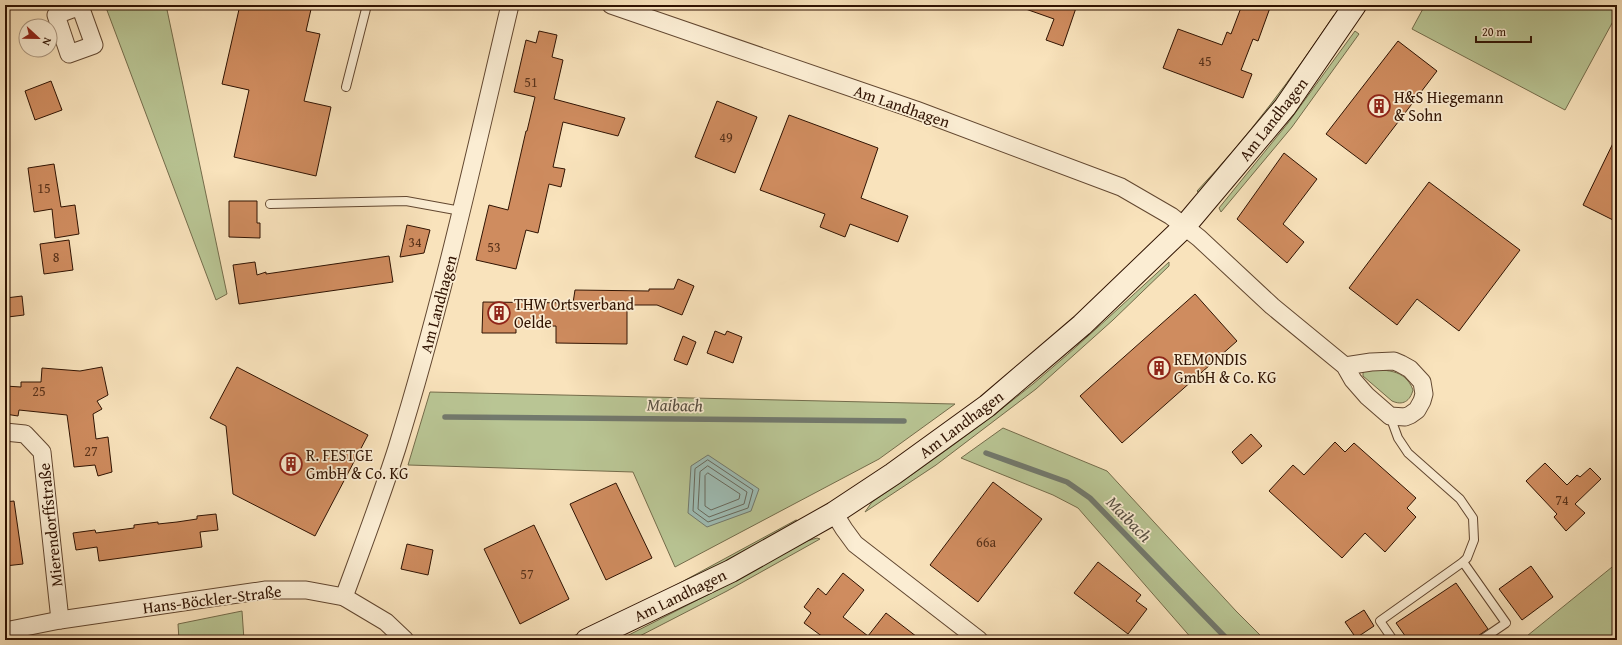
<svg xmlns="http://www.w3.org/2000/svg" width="1622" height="645" font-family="'Gentium Book Plus',serif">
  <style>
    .green { fill: #b9c594; stroke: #746c4b }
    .water { fill: #9ebdb5; stroke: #72796d }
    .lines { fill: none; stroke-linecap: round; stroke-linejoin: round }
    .shore { stroke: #67685c; stroke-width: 1 }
    .stream { stroke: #72796d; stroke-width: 5.5 }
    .building { fill: #cf8c5f; stroke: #301302 }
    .lane-casing { stroke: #624730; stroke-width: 10 }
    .street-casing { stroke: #624730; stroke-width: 19 }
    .secondary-casing { stroke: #301302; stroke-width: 24 }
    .lane { stroke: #fbedd3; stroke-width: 8 }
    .street { stroke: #fbedd3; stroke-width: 17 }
    .secondary { stroke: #fbedd3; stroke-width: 22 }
    .labels { text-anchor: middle; stroke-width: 3.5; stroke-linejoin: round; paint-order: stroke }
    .number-label { font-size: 14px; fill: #583119 }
    .poi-label { font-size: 16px; fill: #301302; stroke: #fbedd3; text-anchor: start }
    .street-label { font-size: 16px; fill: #301302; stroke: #fbedd3 }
    .water-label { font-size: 17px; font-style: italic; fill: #564e41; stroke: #fbedd3 }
  </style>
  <rect width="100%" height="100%" fill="#f9e3bc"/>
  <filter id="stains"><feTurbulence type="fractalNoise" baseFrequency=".005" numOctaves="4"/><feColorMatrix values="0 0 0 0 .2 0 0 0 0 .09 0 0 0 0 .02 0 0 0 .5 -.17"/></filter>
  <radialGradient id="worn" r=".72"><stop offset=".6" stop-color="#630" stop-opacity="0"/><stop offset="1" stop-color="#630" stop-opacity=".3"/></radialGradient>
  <g class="green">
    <polygon points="105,5 166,5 227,294 216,300"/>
    <polygon points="1425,5 1617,5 1617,14 1565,110 1412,29"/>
    <path d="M1334 15 1337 18 1274 106 1201 195 1197 191C1248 137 1293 77 1334 15Z"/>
    <polygon points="1355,31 1359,34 1292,127 1221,212 1219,208 1288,123"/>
    <path d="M1169 262V266L1113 320 1036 389 936 465 865 512 872 502C928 464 981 426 1033 384 1080 345 1124 303 1169 262Z"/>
    <path d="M1365 370C1384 370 1405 368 1413 390 1410 401 1403 406 1392 401L1363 376V373Z"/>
    <polygon points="430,392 955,404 879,459 675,567 633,472 408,465"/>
    <polygon points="1003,428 1107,471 1236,611 1265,640 1193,640 1078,508 1053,495 961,458"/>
    <polygon points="796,520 799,521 799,523 577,640 565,640 654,597"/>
    <polygon points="817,538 820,539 727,591 632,640 619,640 725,586 807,541"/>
    <polygon points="1617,563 1617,640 1522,640"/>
    <polygon points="242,611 244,640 179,640 178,624"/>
  </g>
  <polygon class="water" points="708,455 759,489 751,511 707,527 688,513 691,466"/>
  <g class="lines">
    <g class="shore">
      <polygon points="708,460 753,490 748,508 708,522 693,511 695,469"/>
      <polygon points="708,466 747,492 744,504 709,517 698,509 700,472"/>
      <polygon points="708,473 740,494 739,499 711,510 705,506 705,476"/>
    </g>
    <g class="stream">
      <polyline points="445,417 904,421"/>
      <polyline points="986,453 1067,482 1090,498 1228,640"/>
    </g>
  </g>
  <g class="building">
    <polygon points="240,5 312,5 306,31 320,34 304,101 331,107 316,176 234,157 249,90 222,84"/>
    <polygon points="1020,5 1077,5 1063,46 1046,40 1054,19 1020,7"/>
    <polygon points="1242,5 1271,5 1258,41 1253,39 1241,70 1252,74 1243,98 1163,68 1178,29 1222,45 1227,32 1231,34"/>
    <polygon points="539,31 557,35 552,57 563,60 554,99 625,118 618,136 563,122 553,167 565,169 561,187 549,184 538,233 526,230 516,269 476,260 489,205 508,210 526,131 527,131 535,97 514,92 526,40 536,43"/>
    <polygon points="1398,41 1437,71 1366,164 1326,134"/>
    <polygon points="51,81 62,110 35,120 25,91"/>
    <polygon points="717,101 757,117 735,173 695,157"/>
    <polygon points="789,115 878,148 861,198 908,216 898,242 850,224 845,237 820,227 825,214 760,190"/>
    <polygon points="1617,135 1617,222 1583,205"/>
    <polygon points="1284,153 1317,179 1283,224 1304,242 1287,263 1237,219"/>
    <polygon points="54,164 61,207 75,205 79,234 55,238 52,209 34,212 28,168"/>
    <polygon points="1429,182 1520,250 1459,331 1417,299 1397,325 1349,288"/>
    <polygon points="229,201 257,201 257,223 260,223 260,238 229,237"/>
    <polygon points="407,225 430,230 424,253 400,257"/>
    <polygon points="69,240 73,270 44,274 40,244"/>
    <polygon points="389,256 393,282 239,304 233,265 255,262 257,275 266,272 266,274"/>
    <polygon points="678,279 694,286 682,315 657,305 627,305 627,344 556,343 556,326 516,327 516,333 482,333 483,302 573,303 575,290 649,291 649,289 674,289"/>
    <polygon points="1195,294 1237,341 1122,443 1080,396"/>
    <polygon points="22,296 24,315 8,317 6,298"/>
    <polygon points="715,331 725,335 727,331 742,337 733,363 707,353"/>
    <polygon points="683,336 696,342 687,365 674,360"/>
    <polygon points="102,367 108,395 97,401 102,409 93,414 96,439 108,437 112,472 98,476 95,465 74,467 67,415 19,410 18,416 5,414 5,386 21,387 21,382 41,382 42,368 80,371"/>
    <polygon points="237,367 368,435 315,536 233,494 226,426 210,418"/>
    <polygon points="1251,434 1262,446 1242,464 1232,452"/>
    <polygon points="1335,442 1345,452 1354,443 1416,498 1407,508 1416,517 1385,552 1365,533 1342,558 1269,491 1293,465 1304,475"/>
    <polygon points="1545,463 1567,485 1577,475 1580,477 1590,468 1601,479 1575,504 1585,513 1566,531 1554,517 1557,514 1526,481"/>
    <polygon points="993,482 1042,519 978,602 930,565"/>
    <polygon points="616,483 652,558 606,580 570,504"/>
    <polygon points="14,501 23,564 5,566 5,502"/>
    <polygon points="216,514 218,530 200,532 202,547 99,561 97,547 76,550 73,533 95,530 96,533 134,528 134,525 158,522 158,524 177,522 197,519 197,516"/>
    <polygon points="534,525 569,599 520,624 484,549"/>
    <polygon points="407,544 433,550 428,575 401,569"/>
    <polygon points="1098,562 1141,595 1136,601 1147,609 1128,634 1074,593"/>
    <polygon points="1531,566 1553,597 1522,620 1499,589"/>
    <polygon points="843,573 864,590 843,617 868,636 886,613 921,640 827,640 804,623 811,613 804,607 818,588 826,595"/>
    <polygon points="1456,583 1488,629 1472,640 1408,640 1396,623"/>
    <polygon points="1364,610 1374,626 1356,638 1345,622"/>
  </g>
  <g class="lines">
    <g class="lane-casing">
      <g id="lane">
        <polyline points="346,87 367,5"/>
        <polyline points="270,204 406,201 461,211"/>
        <polyline points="1390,416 1398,438 1408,453 1460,499 1473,518 1474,540 1467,558 1463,562 1380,621 1393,640"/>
        <polyline points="1463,562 1506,623 1481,640"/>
      </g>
    </g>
    <g class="street-casing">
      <g id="street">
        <polyline points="611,5 916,110 1121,187 1171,216 1199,238 1272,306 1345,366 1353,380 1367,396 1390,416 1405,417 1410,415 1417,410 1422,401 1424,394 1422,382 1410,369 1401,364 1394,361 1371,362 1345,366"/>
        <polygon points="80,6 94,45 69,54 56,15"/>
        <polyline points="5,432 25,434 42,452 60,620"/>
        <polyline points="834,513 844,529 855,544 979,640"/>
        <path d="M344 597C362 548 381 498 397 448 442 303 475 153 510 5"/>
        <polyline points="5,631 60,620 266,590 306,590 344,597 386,622 405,640"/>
      </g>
    </g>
    <g class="secondary-casing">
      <polyline id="secondary" points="587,640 731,571 834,513 893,474 987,406 1082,325 1184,227 1285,107 1355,5"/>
    </g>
    <use href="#lane" class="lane"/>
    <use href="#street" class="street"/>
    <use href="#secondary" class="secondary"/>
  </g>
  <defs>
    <g id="building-ring" transform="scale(1.15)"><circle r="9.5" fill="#fbedd3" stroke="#8f2418" stroke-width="1.5"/><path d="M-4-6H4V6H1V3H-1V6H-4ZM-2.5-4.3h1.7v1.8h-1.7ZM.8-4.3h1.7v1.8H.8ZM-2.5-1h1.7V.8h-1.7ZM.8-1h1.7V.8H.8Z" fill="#8f2418"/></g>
  </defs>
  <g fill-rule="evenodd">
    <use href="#building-ring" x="1379" y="106"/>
    <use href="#building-ring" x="499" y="313"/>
    <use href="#building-ring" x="1159" y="368"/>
    <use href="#building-ring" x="291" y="464"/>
  </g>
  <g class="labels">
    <g class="number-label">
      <text x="1205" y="66">45</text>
      <text x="531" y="87">51</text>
      <text x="726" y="142">49</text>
      <text x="44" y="193">15</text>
      <text x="415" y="247">34</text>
      <text x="494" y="252">53</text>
      <text x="56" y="262">8</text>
      <text x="39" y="396">25</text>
      <text x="91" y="456">27</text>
      <text x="1562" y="505">74</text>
      <text x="986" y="547">66a</text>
      <text x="527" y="579">57</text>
    </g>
    <g class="poi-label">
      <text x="1394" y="103">H&amp;S Hiegemann<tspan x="1394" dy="18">&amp; Sohn</tspan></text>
      <text x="514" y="310">THW Ortsverband<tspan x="514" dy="18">Oelde</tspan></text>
      <text x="1174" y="365">REMONDIS<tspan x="1174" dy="18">GmbH &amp; Co. KG</tspan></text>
      <text x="306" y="461">R. FESTGE<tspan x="306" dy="18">GmbH &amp; Co. KG</tspan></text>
    </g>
    <g class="street-label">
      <text transform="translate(902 106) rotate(19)" y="6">Am Landhagen</text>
      <text transform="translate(1273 119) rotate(-52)" y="6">Am Landhagen</text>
      <text transform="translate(438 304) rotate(-75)" y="6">Am Landhagen</text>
      <text transform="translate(961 424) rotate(-37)" y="6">Am Landhagen</text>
      <text transform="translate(50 525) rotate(-96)" y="6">Mierendorffstraße</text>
      <text transform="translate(680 595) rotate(-26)" y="6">Am Landhagen</text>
      <text transform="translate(212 599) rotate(-7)" y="6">Hans-Böckler-Straße</text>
    </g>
    <g class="water-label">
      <text transform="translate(675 405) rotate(1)" y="6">Maibach</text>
      <text transform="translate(1129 519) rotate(46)" y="6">Maibach</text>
    </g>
  </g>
  <rect width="1622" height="645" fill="none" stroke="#f9e3bc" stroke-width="20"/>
  <rect x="6" y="6" width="1610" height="633" fill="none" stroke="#301302" stroke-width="2"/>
  <rect x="10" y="10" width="1602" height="625" fill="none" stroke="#301302"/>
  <g transform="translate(38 38) rotate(112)"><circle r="19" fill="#fbedd3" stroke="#aa967f"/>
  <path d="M0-3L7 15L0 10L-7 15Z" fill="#8f2418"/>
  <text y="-6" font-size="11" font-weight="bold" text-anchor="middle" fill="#301302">N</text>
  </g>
  <path d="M1476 36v6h55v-6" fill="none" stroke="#301302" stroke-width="2"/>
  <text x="1482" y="36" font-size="12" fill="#301302" stroke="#fbedd3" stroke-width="3" paint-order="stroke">20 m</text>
  <rect width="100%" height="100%" filter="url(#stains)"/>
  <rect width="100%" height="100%" fill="url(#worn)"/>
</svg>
